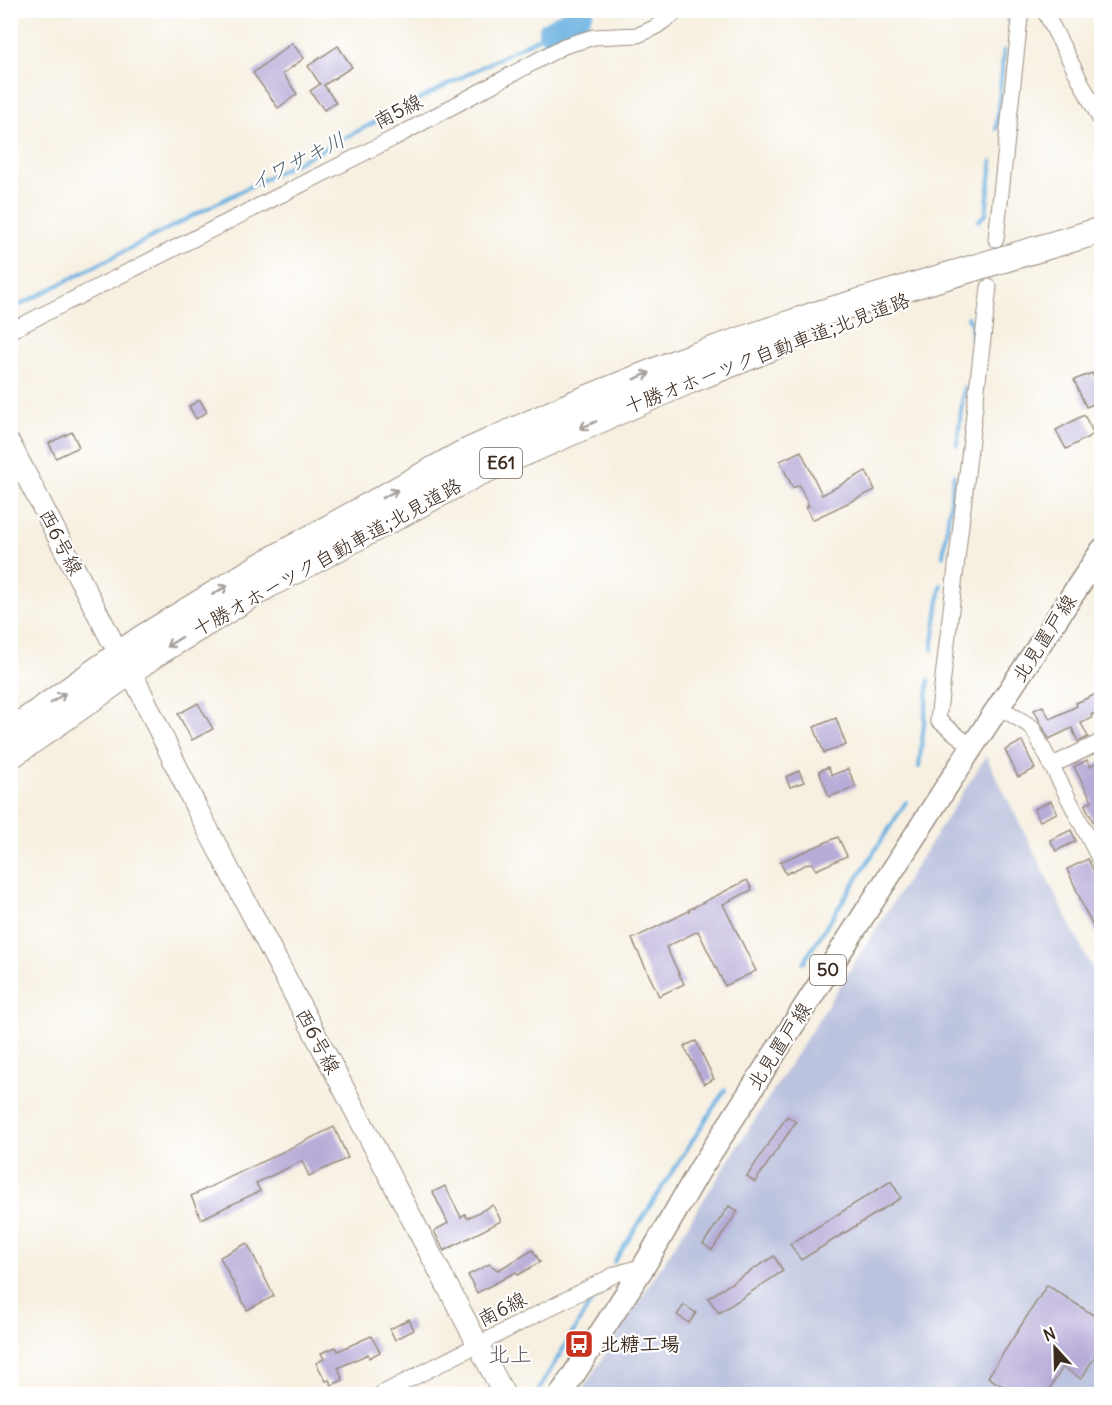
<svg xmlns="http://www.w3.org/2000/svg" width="1112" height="1405" font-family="Delius,'Klee One',sans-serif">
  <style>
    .industrial { fill: #bcc3de }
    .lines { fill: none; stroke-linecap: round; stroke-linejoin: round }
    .stream { stroke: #69b0e0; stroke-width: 4 }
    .river { stroke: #69b0e0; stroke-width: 24 }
    .building { fill: #b7acd8 }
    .street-casing { stroke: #998d80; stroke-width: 17 }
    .secondary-casing { stroke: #998d80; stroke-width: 23 }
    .primary-casing { stroke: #998d80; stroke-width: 25 }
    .highway-casing { stroke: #998d80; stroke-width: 28 }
    .street { stroke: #fff; stroke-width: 15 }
    .secondary { stroke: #fff; stroke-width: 21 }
    .primary { stroke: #fff; stroke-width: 22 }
    .highway { stroke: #fff; stroke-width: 26 }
    .oneway { stroke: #a79f9a }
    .labels { text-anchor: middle; stroke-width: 4.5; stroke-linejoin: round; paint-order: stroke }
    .shield { fill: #fff; stroke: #766a62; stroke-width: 1.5 }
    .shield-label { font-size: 18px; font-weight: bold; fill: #3b2a1e }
    .street-label { font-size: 20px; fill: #3b2a1e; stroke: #fff }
    .poi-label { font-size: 20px; font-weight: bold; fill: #3b2a1e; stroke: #fff; text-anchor: start }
    .water-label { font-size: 21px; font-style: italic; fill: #4d606c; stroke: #fff }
    .quarter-label { font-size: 22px; fill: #66585f; stroke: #fff }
  </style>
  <rect width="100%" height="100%" fill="#fff"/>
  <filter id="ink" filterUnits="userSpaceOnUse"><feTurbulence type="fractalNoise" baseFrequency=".0167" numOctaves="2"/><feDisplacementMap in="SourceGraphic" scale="12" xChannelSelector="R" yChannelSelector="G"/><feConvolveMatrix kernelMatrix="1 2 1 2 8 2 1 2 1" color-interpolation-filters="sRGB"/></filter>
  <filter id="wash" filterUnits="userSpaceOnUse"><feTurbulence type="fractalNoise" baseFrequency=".008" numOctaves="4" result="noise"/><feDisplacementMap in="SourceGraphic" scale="24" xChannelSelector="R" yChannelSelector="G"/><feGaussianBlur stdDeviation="1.35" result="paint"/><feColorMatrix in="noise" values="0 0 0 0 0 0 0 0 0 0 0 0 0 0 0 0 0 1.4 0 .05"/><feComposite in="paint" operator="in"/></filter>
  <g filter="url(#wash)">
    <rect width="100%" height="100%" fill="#f7f0e1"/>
    <polygon class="industrial" points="986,756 1101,986 1101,1394 580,1394"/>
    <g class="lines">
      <g class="stream">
        <polyline points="1008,21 1009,10"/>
        <polyline points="996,129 1004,50"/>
        <polyline points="978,221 986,214 992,161"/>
        <polyline points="10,310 550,32"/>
        <polyline points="968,317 972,326 971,337"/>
        <polyline points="957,445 964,387"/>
        <polyline points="943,556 954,475"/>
        <polyline points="932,650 941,585"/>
        <polyline points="919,767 929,680"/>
        <polyline points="803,963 906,802"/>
        <polyline points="614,1262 725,1090"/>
        <polyline points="536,1394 596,1294"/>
      </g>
      <polyline class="river" points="550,32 579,15 582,10"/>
    </g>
    <g id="blocks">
      <g class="building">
        <polygon points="292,43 304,58 283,74 297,94 278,108 253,73"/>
        <polygon points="338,46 352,67 324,85 336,103 324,110 310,91 320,84 308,66"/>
        <polygon points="1092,373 1101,396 1101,401 1086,407 1074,380"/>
        <polygon points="200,400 207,412 196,419 189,406"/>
        <polygon points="1084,415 1094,434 1066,449 1056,430"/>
        <polygon points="72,432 79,447 56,458 49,443"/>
        <polygon points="801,451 822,495 866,471 875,490 812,520 806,507 809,506 799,485 793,488 780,461"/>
        <polygon points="1101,692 1101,710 1091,715 1092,718 1081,723 1088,737 1078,742 1072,728 1049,739 1034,710 1043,706 1050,719 1077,706 1076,703"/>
        <polygon points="198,703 213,729 192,740 178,714"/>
        <polygon points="836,718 846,745 824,753 814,727"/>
        <polygon points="1022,741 1035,769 1018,777 1005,750"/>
        <polygon points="1087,760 1090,766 1101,761 1101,821 1094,823 1085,805 1092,801 1074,767"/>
        <polygon points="828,767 832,775 848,769 856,787 829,797 819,771"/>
        <polygon points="799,771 804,782 790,787 786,777"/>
        <polygon points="1051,801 1057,813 1040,821 1034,809"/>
        <polygon points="1071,830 1076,841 1056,851 1050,840"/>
        <polygon points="838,837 847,856 816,870 812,863 809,863 786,874 780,862"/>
        <polygon points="1088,859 1101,885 1101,943 1080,900 1081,900 1067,869"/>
        <polygon points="747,880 752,890 723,904 756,971 725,986 698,931 666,947 684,984 659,996 632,939 689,911 688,910"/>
        <polygon points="696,1041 714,1079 704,1084 684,1046"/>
        <polygon points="787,1116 796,1122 755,1182 747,1176"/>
        <polygon points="334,1127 348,1158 309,1176 302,1161 256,1183 260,1191 201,1219 191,1196"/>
        <polygon points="891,1181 901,1198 801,1260 790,1244"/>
        <polygon points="445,1186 461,1217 465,1214 467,1218 493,1205 501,1221 444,1251 434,1231 448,1223 433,1192"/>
        <polygon points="729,1206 738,1211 712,1250 703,1244"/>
        <polygon points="247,1243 274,1296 247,1310 220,1257"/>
        <polygon points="533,1250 540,1262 518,1275 516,1272 477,1293 468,1275 489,1264 498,1270"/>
        <polygon points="774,1256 783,1271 719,1313 708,1298"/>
        <polygon points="1047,1285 1101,1320 1101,1347 1081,1379 1063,1367 1046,1395 1016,1395 988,1377"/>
        <polygon points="684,1305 696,1313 689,1323 677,1315"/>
        <polygon points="409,1319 414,1330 395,1340 390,1329"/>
        <polygon points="371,1336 380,1352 369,1358 368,1354 338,1368 343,1380 332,1385 329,1380 326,1381 316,1363 324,1359 321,1353 336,1347 338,1351"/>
      </g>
    </g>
  </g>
  <g filter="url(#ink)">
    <use href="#blocks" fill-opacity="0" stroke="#998d80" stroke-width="1.5"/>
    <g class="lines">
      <g class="street-casing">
        <g id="street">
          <polyline points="1044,10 1102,123"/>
          <polyline points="996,239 1021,10"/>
          <polyline points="10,331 396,137 564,46 594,37 638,35 654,28 679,10"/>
          <polyline points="999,707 1032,727 1102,864"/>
          <polyline points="972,747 938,720 989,287"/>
          <polyline points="1051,766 1102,741"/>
          <polyline points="381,1394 616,1274 644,1266"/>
        </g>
      </g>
      <g class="secondary-casing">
        <g id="secondary">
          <polyline points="10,444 112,641"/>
          <polyline points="137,684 197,809 504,1394"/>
        </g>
      </g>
      <g class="primary-casing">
        <polyline id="primary" points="561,1394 644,1266 699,1171 972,747 1102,550"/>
      </g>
      <g class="highway-casing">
        <g id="highway">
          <polyline points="10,732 141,639 259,567 460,455 571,405 680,361 815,315 1102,230"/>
          <polyline points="10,756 155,654 268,585 476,474 688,381 788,341"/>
        </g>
      </g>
      <use href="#street" class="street"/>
      <use href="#secondary" class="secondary"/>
      <use href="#primary" class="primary"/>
      <use href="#highway" class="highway"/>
    </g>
    <defs><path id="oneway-shaft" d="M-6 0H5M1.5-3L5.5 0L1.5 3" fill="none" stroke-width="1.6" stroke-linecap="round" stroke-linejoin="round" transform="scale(1.5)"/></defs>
    <g class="oneway">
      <use href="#oneway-shaft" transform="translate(642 376) rotate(-22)"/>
      <use href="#oneway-shaft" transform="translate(588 425) rotate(156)"/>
      <use href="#oneway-shaft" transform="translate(390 494) rotate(-29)"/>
      <use href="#oneway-shaft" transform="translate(220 590) rotate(-31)"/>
      <use href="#oneway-shaft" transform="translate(174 642) rotate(148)"/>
      <use href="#oneway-shaft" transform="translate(58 698) rotate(-36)"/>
    </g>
  </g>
  <defs>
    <g id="bus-square" transform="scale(1.5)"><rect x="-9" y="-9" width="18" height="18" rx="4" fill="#c8321e" stroke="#fff"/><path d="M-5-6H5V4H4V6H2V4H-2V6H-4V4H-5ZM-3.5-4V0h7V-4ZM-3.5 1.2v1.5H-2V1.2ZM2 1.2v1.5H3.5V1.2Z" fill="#fff"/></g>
  </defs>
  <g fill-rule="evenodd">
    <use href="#bus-square" x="579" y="1344"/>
  </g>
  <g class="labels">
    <g class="shield">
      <rect x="480" y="448" width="42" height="30" rx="4.5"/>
      <rect x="810" y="955" width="36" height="30" rx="4.5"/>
    </g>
    <g class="shield-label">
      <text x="501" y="469">E61</text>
      <text x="828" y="976">50</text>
    </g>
    <g class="street-label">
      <text transform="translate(398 111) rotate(-27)" y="7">南5線</text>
      <text transform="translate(767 353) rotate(-21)" y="7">十勝オホーツク自動車道;北見道路</text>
      <text transform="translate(61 542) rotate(63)" y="7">西6号線</text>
      <text transform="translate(327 557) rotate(-29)" y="7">十勝オホーツク自動車道;北見道路</text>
      <text transform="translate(1044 638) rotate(-57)" y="7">北見置戸線</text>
      <text transform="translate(318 1041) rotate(62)" y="7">西6号線</text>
      <text transform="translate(779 1046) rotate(-57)" y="7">北見置戸線</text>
      <text transform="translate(502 1309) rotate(-27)" y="7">南6線</text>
    </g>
    <g class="poi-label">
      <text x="600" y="1351">北糖工場</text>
    </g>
    <g class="water-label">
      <text transform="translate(297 162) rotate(-27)" y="7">イワサキ川</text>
    </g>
    <g class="quarter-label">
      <text x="510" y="1362">北上</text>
    </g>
  </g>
  <rect width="1112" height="1405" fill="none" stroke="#fff" stroke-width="36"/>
  <g transform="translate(1055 1348) rotate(338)" stroke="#ffffff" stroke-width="4.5" paint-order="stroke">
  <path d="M0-4.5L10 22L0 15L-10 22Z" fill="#3b2a1e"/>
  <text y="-9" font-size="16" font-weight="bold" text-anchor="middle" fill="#3b2a1e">N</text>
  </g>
</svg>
